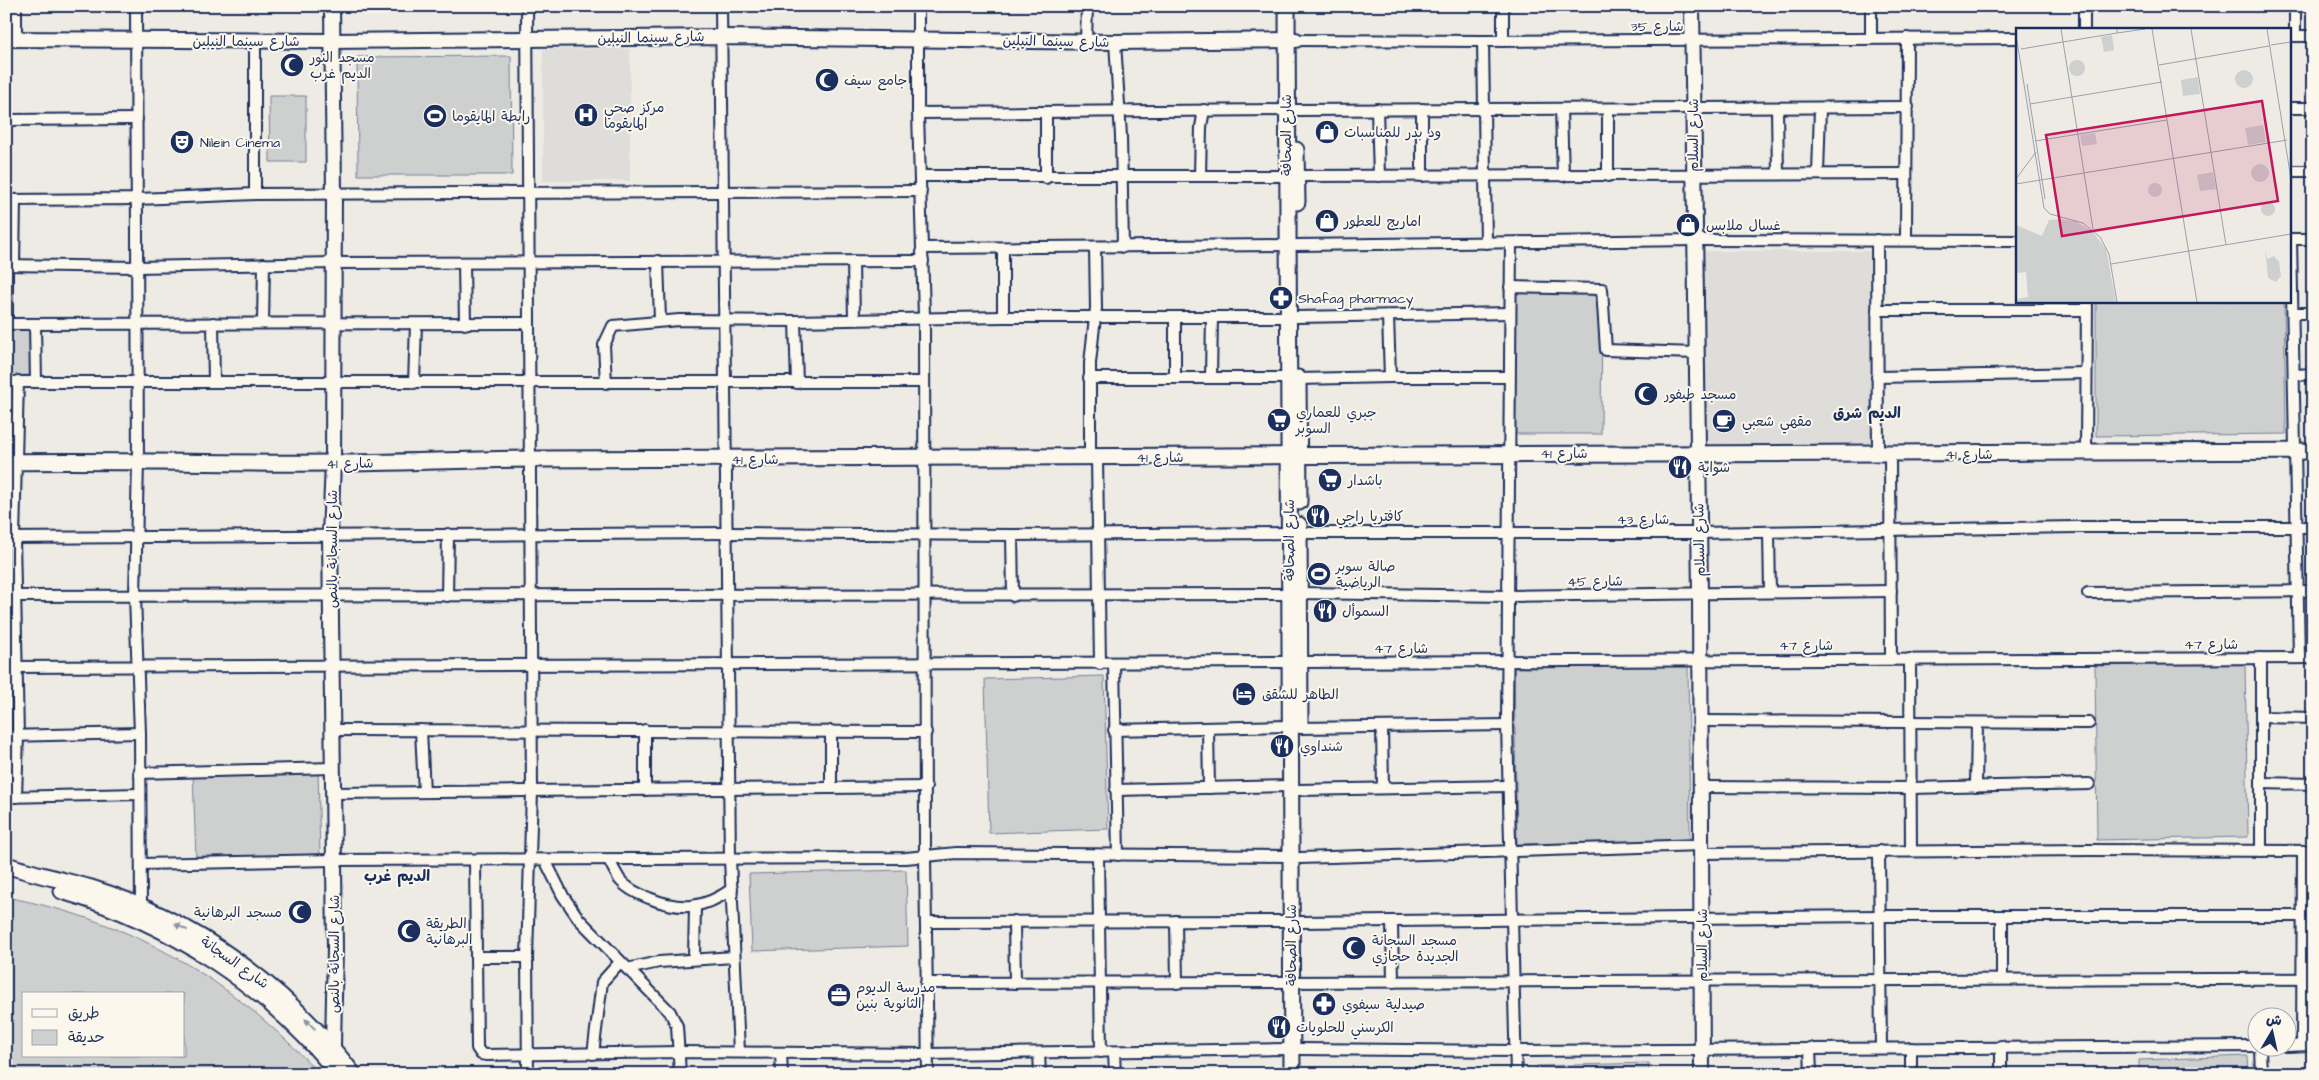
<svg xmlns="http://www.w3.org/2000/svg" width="2319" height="1080" font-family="'Architects Daughter','Playpen Sans Arabic',sans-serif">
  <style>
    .built { fill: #deddda }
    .green { fill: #cecfcf; stroke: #747f96; fill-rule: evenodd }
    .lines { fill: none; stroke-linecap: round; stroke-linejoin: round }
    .minor-casing { stroke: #1b2f5e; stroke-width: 14 }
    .tertiary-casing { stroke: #1b2f5e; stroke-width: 18 }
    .secondary-casing { stroke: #1b2f5e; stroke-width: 19 }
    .minor { stroke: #fbf7ec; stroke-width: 10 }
    .tertiary { stroke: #fbf7ec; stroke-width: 14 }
    .secondary { stroke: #fbf7ec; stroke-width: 15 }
    .oneway { fill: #8b93a5 }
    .labels { text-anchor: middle; stroke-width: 4; stroke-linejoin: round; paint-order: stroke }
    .street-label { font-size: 14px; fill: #1b2f5e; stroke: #fbf7ec }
    .poi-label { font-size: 14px; fill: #1b2f5e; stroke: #fbf7ec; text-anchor: start }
    .neighbourhood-label { font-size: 15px; font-weight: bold; fill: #1b2f5e; stroke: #fbf7ec }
    .inset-road { fill: none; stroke: #9aa0ae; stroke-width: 1 }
    .view { fill: #c2185b; fill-opacity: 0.15; stroke: #c2185b; stroke-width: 2.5 }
    .inset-edge { fill: none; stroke: #1b2f5e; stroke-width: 2.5 }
  </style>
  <rect width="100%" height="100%" fill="#eeebe4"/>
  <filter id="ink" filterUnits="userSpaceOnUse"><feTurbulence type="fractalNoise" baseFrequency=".02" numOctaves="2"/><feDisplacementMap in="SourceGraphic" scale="10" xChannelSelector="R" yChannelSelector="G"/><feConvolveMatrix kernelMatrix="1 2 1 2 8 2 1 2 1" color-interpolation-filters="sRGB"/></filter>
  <g filter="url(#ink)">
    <g class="built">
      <rect x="543" y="49" width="87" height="132"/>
      <polygon points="1699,251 1869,251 1873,444 1699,446"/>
    </g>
    <g class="green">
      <polygon points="511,56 512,175 358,175 357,57"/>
      <polygon points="269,96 306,96 306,162 270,162"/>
      <polygon points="1602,289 1601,434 1514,434 1515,290"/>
      <polygon points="2096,301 2284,301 2286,434 2096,436"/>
      <polygon points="33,329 34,375 6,376 6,330"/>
      <polygon points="2245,663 2248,837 2097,840 2095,666"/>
      <polygon points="1688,665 1690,841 1517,844 1514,668"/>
      <polygon points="1104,676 1108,829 989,833 985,679"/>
      <polygon points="318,770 320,856 196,860 193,773"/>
      <polygon points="906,870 908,946 752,951 749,874"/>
      <path d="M6 897C137 922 229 978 320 1074H6ZM24 994H184V1056H24Z"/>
      <polygon points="2248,1056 2249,1074 2139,1074 2139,1060"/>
      <polygon points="1649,1063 1649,1074 1537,1074 1537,1066"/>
    </g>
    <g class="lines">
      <g class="minor-casing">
        <g id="minor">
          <polyline points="16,6 16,39"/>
          <polyline points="136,6 138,462 135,596 140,733 141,906"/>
          <polyline points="527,6 532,791 527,957 528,1074"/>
          <polyline points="721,6 730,859 739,1052"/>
          <polyline points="918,6 918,113 924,316 925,857 928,1074"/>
          <polyline points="1871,6 1871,38"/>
          <polyline points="2084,6 2084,29"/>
          <polyline points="2290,36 2313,36"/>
          <polyline points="2295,36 2295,6"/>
          <polyline points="255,40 255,194"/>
          <polyline points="1296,40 1483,41 2018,38"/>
          <polyline points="1086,41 1087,6"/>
          <polyline points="1483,41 1486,243"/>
          <polyline points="1503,41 1503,6"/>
          <polyline points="1115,42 1121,136 1123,247"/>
          <polyline points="1777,108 1778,174"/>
          <polyline points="2290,108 2313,108"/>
          <polyline points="1377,109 1379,176"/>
          <polyline points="1422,109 1422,176"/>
          <polyline points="1561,109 1563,176"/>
          <polyline points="1608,109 1608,176"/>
          <polyline points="1296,110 1908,107"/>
          <polyline points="918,113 1286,110"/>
          <polyline points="6,120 137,119"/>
          <polyline points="2290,171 2313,171"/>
          <polyline points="1818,174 1820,108"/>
          <polyline points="920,176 1286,176"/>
          <polyline points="1200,176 1201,127 1204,110"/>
          <polyline points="1297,176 1906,174"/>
          <polyline points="1046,178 1046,113"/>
          <polyline points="6,200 138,199 255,194 921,191"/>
          <polyline points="1906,239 1907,38"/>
          <polyline points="2290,239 2313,239"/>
          <polyline points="2291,239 2299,658"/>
          <polyline points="1877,240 1878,454"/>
          <polyline points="1511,243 1507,725 1516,1074"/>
          <polyline points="1297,245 1695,240 2018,241"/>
          <polyline points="922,248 1287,245"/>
          <polyline points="658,261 660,320"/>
          <polyline points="853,261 854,319"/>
          <polyline points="464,263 465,324"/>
          <polyline points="6,265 137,267 333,263 923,261"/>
          <polyline points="14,265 15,200"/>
          <polyline points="1510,287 1602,289 1606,350 1696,353"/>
          <polyline points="1877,310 2086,310"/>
          <polyline points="2293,313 2313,313"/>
          <polyline points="1003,317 1003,248"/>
          <polyline points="1297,317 1510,313"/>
          <polyline points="795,321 797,383"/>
          <polyline points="213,323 214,382"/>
          <polyline points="263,323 264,264"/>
          <polyline points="6,324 529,323"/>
          <polyline points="7,324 7,265"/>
          <polyline points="35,324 36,382"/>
          <polyline points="2295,375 2313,374"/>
          <polyline points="1175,377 1175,317"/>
          <polyline points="1390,377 1509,377"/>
          <polyline points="1877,377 2086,373"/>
          <polyline points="1089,378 1287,378"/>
          <polyline points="1211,378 1212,317"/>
          <polyline points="1298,379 1390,377 1388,316"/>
          <polyline points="6,382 924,382"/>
          <polyline points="414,383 416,324"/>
          <polyline points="606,383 604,345 613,326 679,320 795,321 1003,317 1288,317"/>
          <polyline points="2086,451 2087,301"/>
          <polyline points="1890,454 1891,659"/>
          <polyline points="1090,457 1090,363 1096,308 1095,247"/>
          <polyline points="1097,457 1100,664"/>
          <polyline points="1769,532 1770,592"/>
          <polyline points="1299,533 1698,533 2077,527 2313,527"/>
          <polyline points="1012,535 1013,596"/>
          <polyline points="6,538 727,533 1012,535 1289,533"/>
          <polyline points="1299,593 1508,596 1891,591"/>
          <polyline points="2088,593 2313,591"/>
          <polyline points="6,596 1288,594"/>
          <polyline points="447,596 448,534"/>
          <polyline points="2261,658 2261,851"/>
          <polyline points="1910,659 1911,851"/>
          <polyline points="1300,662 2313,658"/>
          <polyline points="1114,664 1118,855"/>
          <polyline points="6,667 1289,662"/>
          <polyline points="2261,717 2313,718"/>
          <polyline points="1701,721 2089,723"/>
          <polyline points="1208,728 1209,788"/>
          <polyline points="1300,728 1507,725"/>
          <polyline points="1382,728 1383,788"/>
          <polyline points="332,730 926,732"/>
          <polyline points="421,730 424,792"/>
          <polyline points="645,730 645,790"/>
          <polyline points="1114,730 1289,726"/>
          <polyline points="6,736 140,733"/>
          <polyline points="139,773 333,768"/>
          <polyline points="2262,783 2313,784"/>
          <polyline points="1701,787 1911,788 2089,784"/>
          <polyline points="1976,787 1977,723"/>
          <polyline points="831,788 831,731"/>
          <polyline points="1116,790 1291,786"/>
          <polyline points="1299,790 1508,786"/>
          <polyline points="332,793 926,787"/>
          <polyline points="6,797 140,794"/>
          <polyline points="16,797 18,736 14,538 18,381"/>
          <polyline points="1879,851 1881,1048"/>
          <polyline points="1701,853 2090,850 2313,851"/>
          <polyline points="1098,856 1101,1052"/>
          <polyline points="1300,858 1701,845"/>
          <polyline points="475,860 477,1048 481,1054 486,1055 679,1052 928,1054 1291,1049"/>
          <polyline points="545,860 563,896 579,919 670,1012 677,1026 680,1074"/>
          <path d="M609 860C612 866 616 874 620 880 627 889 638 894 649 898 680 911 704 909 732 889"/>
          <polyline points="141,864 333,860 906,858 956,853 1290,856"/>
          <polyline points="1014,921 1015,983"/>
          <polyline points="1176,921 1177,983"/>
          <polyline points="926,922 1291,921"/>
          <polyline points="1300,922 1880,916 2313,916"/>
          <polyline points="1392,922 1393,982"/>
          <polyline points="476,957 527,957"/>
          <polyline points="694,958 695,906"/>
          <polyline points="627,969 659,962 734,957"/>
          <polyline points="2002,978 2002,917"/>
          <path d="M926 983C1389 983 1851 977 2313 979"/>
          <polyline points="2302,1045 2303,851"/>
          <polyline points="2001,1046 2001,1074"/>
          <polyline points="2286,1046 2313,1045"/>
          <polyline points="1810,1048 1811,1074"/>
          <polyline points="1911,1048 1911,1074"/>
          <polyline points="2260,1048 2261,1074"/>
          <polyline points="1300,1049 1514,1051 2256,1046"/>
          <polyline points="1114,1052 1115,1074"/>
          <polyline points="781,1053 782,1074"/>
          <polyline points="1039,1053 1040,1074"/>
          <polyline points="593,1054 602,982 620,962"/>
        </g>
      </g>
      <g class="tertiary-casing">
        <g id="tertiary">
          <polyline points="1692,6 1700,593 1702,1074"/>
          <polyline points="6,39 332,41 723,37 1115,42 1296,40"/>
          <polyline points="330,1056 333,1046 335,948 330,536 333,463 334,193 332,6"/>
        </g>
      </g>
      <g class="secondary-casing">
        <g id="secondary">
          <polyline points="1287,6 1292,1074"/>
          <polyline points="1296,150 1297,202"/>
          <polyline points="1298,378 1299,502"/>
          <path d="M6 462C114 460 223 464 331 463 400 463 470 459 539 459 1131 457 1722 455 2313 451"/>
          <polyline points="1299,525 1300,725"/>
          <path d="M6 865C34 874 63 880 91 888 195 920 288 988 353 1074"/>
          <path d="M62 891C170 922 268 986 338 1074"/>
        </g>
      </g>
      <use href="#minor" class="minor"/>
      <use href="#tertiary" class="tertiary"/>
      <use href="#secondary" class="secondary"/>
    </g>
    <defs><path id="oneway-solid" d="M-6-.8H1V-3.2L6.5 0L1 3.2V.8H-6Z" transform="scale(1.25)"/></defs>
    <g class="oneway">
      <use href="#oneway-solid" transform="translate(181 927) rotate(-153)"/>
      <use href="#oneway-solid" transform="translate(310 1024) rotate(-135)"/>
    </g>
  </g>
  <defs>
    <g id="mosque-disc" transform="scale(1.25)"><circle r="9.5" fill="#1b2f5e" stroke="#fbf7ec"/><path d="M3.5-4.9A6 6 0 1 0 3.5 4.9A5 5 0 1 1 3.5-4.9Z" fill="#fff"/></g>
    <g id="hospital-disc" transform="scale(1.25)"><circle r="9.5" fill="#1b2f5e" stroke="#fbf7ec"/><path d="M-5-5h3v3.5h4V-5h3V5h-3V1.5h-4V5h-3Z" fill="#fff"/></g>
    <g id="stadium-disc" transform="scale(1.25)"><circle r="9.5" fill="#1b2f5e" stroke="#fbf7ec"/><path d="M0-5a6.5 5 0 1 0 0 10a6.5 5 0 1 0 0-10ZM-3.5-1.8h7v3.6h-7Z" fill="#fff"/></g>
    <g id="shop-disc" transform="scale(1.25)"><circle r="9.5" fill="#1b2f5e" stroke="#fbf7ec"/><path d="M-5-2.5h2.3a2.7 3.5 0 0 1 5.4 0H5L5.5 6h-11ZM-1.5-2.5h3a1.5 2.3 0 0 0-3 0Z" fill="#fff"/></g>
    <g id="theatre-disc" transform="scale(1.25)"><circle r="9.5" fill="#1b2f5e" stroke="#fbf7ec"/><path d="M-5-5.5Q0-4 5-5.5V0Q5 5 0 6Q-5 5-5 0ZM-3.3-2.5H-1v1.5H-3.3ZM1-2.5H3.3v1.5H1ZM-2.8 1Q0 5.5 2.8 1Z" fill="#fff"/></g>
    <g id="pharmacy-disc" transform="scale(1.25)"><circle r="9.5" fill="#1b2f5e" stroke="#fbf7ec"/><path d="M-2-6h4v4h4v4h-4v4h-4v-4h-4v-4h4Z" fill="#fff"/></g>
    <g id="supermarket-disc" transform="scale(1.25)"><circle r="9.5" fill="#1b2f5e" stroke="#fbf7ec"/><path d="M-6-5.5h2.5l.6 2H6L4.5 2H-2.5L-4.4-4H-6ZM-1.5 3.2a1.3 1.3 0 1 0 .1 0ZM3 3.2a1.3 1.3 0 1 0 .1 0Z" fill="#fff"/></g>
    <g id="cafe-disc" transform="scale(1.25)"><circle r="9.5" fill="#1b2f5e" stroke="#fbf7ec"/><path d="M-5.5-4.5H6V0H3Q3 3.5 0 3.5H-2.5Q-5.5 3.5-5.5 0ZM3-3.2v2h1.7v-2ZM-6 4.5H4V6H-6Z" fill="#fff"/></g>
    <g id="restaurant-disc" transform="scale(1.25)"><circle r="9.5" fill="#1b2f5e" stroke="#fbf7ec"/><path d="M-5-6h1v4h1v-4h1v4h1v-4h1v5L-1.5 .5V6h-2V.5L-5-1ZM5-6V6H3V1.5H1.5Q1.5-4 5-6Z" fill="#fff"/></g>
    <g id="hotel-disc" transform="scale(1.25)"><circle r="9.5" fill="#1b2f5e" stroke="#fbf7ec"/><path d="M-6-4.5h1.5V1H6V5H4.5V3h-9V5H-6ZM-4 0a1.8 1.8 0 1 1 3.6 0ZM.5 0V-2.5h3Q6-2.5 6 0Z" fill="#fff"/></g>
    <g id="office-disc" transform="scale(1.25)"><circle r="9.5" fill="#1b2f5e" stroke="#fbf7ec"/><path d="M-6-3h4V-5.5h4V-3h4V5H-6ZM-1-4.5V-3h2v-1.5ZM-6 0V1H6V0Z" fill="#fff"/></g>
  </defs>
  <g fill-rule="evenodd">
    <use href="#mosque-disc" x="292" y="65"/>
    <use href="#mosque-disc" x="827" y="80"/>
    <use href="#hospital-disc" x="586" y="115"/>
    <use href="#stadium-disc" x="435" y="116"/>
    <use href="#shop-disc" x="1327" y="132"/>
    <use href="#theatre-disc" x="182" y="142"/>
    <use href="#shop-disc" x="1327" y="221"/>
    <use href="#shop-disc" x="1688" y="225"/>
    <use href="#pharmacy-disc" x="1281" y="298"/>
    <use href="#mosque-disc" x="1646" y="394"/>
    <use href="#supermarket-disc" x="1279" y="420"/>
    <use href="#cafe-disc" x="1724" y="421"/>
    <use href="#restaurant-disc" x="1680" y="467"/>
    <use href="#supermarket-disc" x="1330" y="480"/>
    <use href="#restaurant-disc" x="1318" y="516"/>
    <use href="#stadium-disc" x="1319" y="574"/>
    <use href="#restaurant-disc" x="1325" y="611"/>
    <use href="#hotel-disc" x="1244" y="694"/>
    <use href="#restaurant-disc" x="1282" y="746"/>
    <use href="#mosque-disc" x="300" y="912"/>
    <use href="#mosque-disc" x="409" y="931"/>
    <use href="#mosque-disc" x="1354" y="948"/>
    <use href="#office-disc" x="839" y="995"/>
    <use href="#pharmacy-disc" x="1324" y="1004"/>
    <use href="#restaurant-disc" x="1279" y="1027"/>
  </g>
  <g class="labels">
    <g class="street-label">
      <text x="1657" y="31">شارع 35</text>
      <text transform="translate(651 37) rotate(-1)" y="5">شارع سينما النيلين</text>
      <text x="246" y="46">شارع سينما النيلين</text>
      <text transform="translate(1056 41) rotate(1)" y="5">شارع سينما النيلين</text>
      <text transform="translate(1286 135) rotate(-90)" y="5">شارع الصحافة</text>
      <text transform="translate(1693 135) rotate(-90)" y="5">شارع السلام</text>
      <text x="1564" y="458">شارع 41</text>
      <text x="1969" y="459">شارع 41</text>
      <text x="1160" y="462">شارع 41</text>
      <text x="755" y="464">شارع 41</text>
      <text transform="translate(350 463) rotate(-1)" y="5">شارع 41</text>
      <text x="1643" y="524">شارع 43</text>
      <text transform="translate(1289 540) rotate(-90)" y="5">شارع الصحافة</text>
      <text transform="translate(1699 540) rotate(-91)" y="5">شارع السلام</text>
      <text transform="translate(332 549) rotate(-90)" y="5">شارع السجانة بالنص</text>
      <text transform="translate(1595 581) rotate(-1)" y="5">شارع 45</text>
      <text x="2211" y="649">شارع 47</text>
      <text x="1806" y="650">شارع 47</text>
      <text x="1401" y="653">شارع 47</text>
      <text transform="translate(1291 945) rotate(-90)" y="5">شارع الصحافة</text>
      <text transform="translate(1702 945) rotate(-90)" y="5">شارع السلام</text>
      <text transform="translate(334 954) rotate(-90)" y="5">شارع السجانة بالنص</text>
      <text transform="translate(235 962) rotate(35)" y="5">شارع السجانة</text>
    </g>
    <g class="poi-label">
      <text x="310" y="62">مسجد النور<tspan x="310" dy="16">الديم غرب</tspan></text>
      <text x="844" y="85">جامع سيف</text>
      <text x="604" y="112">مركز صحي<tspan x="604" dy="16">المايقوما</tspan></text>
      <text x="452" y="121">رابطة المايقوما</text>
      <text x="1344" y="137">ود بدر للمناسبات</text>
      <text x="200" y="147">Nilein Cinema</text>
      <text x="1344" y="226">اماريج للعطور</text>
      <text x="1706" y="230">غسال ملابس</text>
      <text x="1298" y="303">Shafag pharmacy</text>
      <text x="1664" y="399">مسجد طيفور</text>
      <text x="1296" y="417">جبري للعماري<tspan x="1296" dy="16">السوبر</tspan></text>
      <text x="1742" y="426">مقهي شعبي</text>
      <text x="1698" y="472">شواية</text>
      <text x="1348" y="485">باشدار</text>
      <text x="1336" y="521">كافتريا راجي</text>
      <text x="1336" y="571">صالة سوبر<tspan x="1336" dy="16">الرياضية</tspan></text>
      <text x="1342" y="616">السموأل</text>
      <text x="1262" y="699">الطاهر للشقق</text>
      <text x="1300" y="751">شنداوي</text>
      <text x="282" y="917" text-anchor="end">مسجد البرهانية</text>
      <text x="426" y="928">الطريقة<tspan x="426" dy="16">البرهانية</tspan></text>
      <text x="1372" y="945">مسجد السجانة<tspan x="1372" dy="16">الجديدة حجازي</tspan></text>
      <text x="856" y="992">مدرسة الديوم<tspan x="856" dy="16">الثانوية بنين</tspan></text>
      <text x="1342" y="1009">صيدلية سيفوي</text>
      <text x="1296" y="1032">الكرسني للحلويات</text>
    </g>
    <g class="neighbourhood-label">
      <text x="1867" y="418">الديم شرق</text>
      <text x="397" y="881">الديم غرب</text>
    </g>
  </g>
  <g transform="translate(2016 28)">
    <rect width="275" height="275" fill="#eeebe4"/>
    <path d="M96 7 98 22 88 24 85 9ZM53 40a8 8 0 1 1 16 0a8 8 0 1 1-16 0ZM219 51a9 9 0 1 1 18 0a9 9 0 1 1-18 0ZM182 49 184 66 167 68 165 52ZM247 97 250 114 232 117 229 100ZM79 105 81 116 66 118 64 107ZM235 145a9 9 0 1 1 18 0a9 9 0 1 1-18 0ZM197 144 200 161 184 163 181 147ZM132 162a7 7 0 1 1 14 0a7 7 0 1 1-14 0ZM245 181a7 7 0 1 1 14 0a7 7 0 1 1-14 0ZM44 191 59 193 76 203 90 221 100 274H0V271L12 269 10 244 0 245V197L26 208 33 192ZM249 220 251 231 258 228 263 234 265 248 260 254 252 250Z" fill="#cecfcf"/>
    <path class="inset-road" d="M45 1 77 201M101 1V5L129 1M136 1 181 274M175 1 210 217M251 1 275 151M0 7 28 180 34 186 67 195 84 209 93 226 101 274M255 17 275 14M5 21 101 5M143 37 253 18M11 56 29 171M14 76 146 54M19 113 151 92M0 151 20 124M0 156 271 112M95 236 275 206"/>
    <path class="view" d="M246 73 262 173 46 208 30 107Z"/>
    <rect width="275" height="275" class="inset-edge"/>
  </g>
  <rect width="2319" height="1080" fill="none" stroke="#fbf7ec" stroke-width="25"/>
  <rect x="12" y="12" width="2294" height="1055" fill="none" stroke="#1b2f5e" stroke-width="2" filter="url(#ink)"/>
  <rect x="22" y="992" width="162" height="65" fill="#fbf7ec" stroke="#a1a7b3"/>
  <rect x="32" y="1009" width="25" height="8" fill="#fbf7ec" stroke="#a1a7b3"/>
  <text x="68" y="1018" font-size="15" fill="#1b2f5e">طريق</text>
  <rect x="32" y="1030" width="25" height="15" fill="#cecfcf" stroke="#a1a7b3"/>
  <text x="68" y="1042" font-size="15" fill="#1b2f5e">حديقة</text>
  <g transform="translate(2272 1032) rotate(9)"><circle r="24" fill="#fbf7ec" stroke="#a1a7b3"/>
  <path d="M0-4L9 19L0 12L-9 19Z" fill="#1b2f5e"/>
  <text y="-8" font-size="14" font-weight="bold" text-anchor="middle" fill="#1b2f5e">ش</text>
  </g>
</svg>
